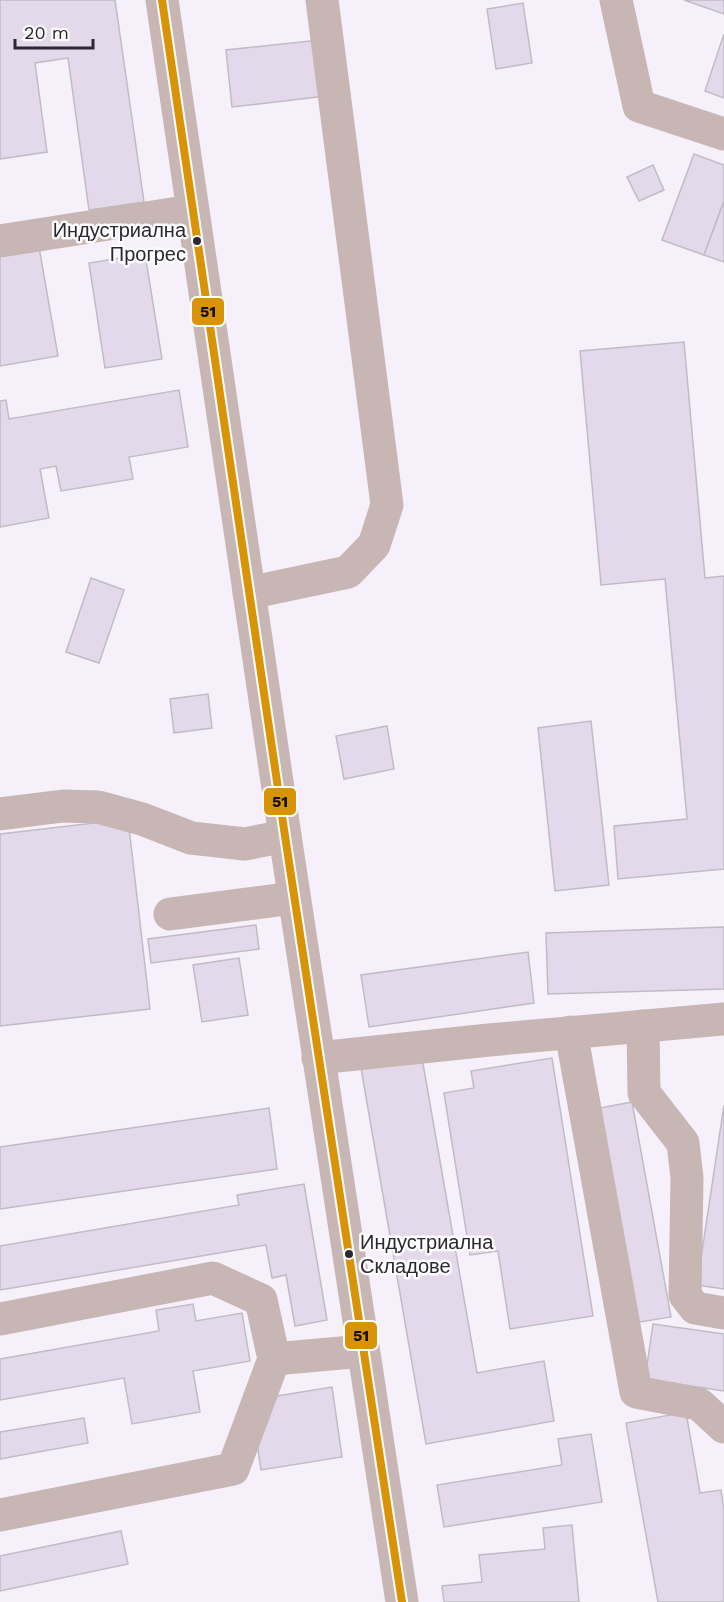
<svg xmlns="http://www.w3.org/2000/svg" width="724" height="1602" font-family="'Work Sans',sans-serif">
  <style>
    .building { fill: #e3d9eb; stroke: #c0bbc4; stroke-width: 1.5 }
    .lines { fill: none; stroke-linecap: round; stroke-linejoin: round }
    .minor { stroke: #c8b6b4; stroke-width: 33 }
    .bus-1-casing { stroke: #fdfdfd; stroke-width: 12 }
    .bus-1 { stroke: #d99307; stroke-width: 8 }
    .bus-dot { fill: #2c2730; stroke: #fdfdfd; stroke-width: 2 }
    .labels { text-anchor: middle; stroke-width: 5; stroke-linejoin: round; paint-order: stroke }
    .bus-label { font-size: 20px; fill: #2c2730; stroke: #fdfdfd; text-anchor: end }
    .line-badge { stroke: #fdfdfd; stroke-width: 2 }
    .pale-badge-label { font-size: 16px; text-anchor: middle; font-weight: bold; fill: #111 }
  </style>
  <rect width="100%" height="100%" fill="#f5f0fa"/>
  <g class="building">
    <polygon points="0,0 115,0 144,202 89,210 68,58 35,63 47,152 0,159"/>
    <polygon points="684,0 724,0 724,14"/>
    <polygon points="523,3 532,63 496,69 487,9"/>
    <polygon points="724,34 724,98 705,91"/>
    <polygon points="320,40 326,96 232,107 226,50"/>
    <polygon points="694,154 724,165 724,201 704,255 662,240"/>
    <polygon points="653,165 664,190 639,201 627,177"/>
    <polygon points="724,201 724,262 704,255"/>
    <polygon points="39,247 58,356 0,366 0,254"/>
    <polygon points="145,254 162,359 105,368 89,263"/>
    <polygon points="684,342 705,578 724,576 724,869 618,879 614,826 687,819 665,579 601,585 580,351"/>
    <polygon points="179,390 188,447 129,457 133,479 61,491 56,466 40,469 49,518 0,527 0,401 6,400 9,419"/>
    <polygon points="91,578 124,590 99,663 66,652"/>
    <polygon points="208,694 212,728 174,733 170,699"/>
    <polygon points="591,721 609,885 555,891 538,728"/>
    <polygon points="387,726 394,769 344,779 336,736"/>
    <polygon points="128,819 150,1009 0,1026 0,834"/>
    <polygon points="256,925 259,949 151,963 148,939"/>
    <polygon points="724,927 724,989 548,994 546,933"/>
    <polygon points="528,952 534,1003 369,1027 361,975"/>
    <polygon points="239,958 248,1015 202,1022 193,965"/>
    <polygon points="422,1058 477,1373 544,1361 554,1421 426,1444 361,1068"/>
    <polygon points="552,1058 593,1316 510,1329 498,1251 470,1255 444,1093 474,1088 471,1071"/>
    <polygon points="632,1102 671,1317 634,1323 595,1109"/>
    <polygon points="724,1105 724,1289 697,1285"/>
    <polygon points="269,1108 277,1169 0,1209 0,1147"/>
    <polygon points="304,1184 327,1320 295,1326 286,1275 272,1278 266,1245 0,1290 0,1246 239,1205 237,1195"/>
    <polygon points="193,1304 196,1321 242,1313 250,1361 193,1371 200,1412 132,1424 124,1378 0,1400 0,1359 159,1331 156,1310"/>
    <polygon points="653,1324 724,1334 724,1391 645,1379"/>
    <polygon points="332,1387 342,1457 261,1470 255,1429 277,1396"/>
    <polygon points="686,1412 700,1493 721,1490 724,1509 724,1602 658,1602 626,1423"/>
    <polygon points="84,1418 88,1443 0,1459 0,1432"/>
    <polygon points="591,1434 602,1502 444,1527 437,1485 562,1465 558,1439"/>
    <polygon points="572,1525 579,1602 444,1602 442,1586 482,1582 479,1555 545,1549 543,1528"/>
    <polygon points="121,1531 128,1564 0,1591 0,1556"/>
  </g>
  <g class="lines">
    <g class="minor">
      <polyline points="162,0 285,836 402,1602"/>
      <polyline points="616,0 639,106 724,134"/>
      <polyline points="0,241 191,211"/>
      <polyline points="249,593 348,572 374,545 387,505 322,0"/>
      <polyline points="0,814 63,806 98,807 142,819 191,838 245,844 285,836"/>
      <polyline points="170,914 294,898"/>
      <polyline points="643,1026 644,1093 683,1143 687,1178 685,1295 695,1308 724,1313"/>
      <polyline points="571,1032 636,1392 699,1404 724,1427"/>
      <polyline points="318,1058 489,1040 724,1019"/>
      <polyline points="0,1319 213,1278 261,1300 274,1359 233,1469 0,1515"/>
      <polyline points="274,1359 363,1351"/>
    </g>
    <g class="bus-1-casing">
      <polyline id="bus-1" points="162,0 285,836 402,1602"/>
    </g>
    <use href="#bus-1" class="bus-1"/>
  </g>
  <g class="bus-dot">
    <circle cx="197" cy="241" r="5"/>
    <circle cx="349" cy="1254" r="5"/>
  </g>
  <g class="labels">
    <g class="bus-label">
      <text x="186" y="237">Индустриална<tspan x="186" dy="24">Прогрес</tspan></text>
      <text x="360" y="1249" text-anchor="start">Индустриална<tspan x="360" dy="24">Складове</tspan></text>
    </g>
  </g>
  <g class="line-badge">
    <rect x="191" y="297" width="34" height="29" rx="6" fill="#d99307"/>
    <rect x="263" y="787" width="34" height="29" rx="6" fill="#d99307"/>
    <rect x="344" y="1321" width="34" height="29" rx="6" fill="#d99307"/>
  </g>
  <g class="pale-badge-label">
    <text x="208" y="317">51</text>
    <text x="280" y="807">51</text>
    <text x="361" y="1341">51</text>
  </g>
  <path d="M15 39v9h78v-9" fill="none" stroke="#2c2730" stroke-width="3"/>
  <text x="24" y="39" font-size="18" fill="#2c2730" stroke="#fdfdfd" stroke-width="4.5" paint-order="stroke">20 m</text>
</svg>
